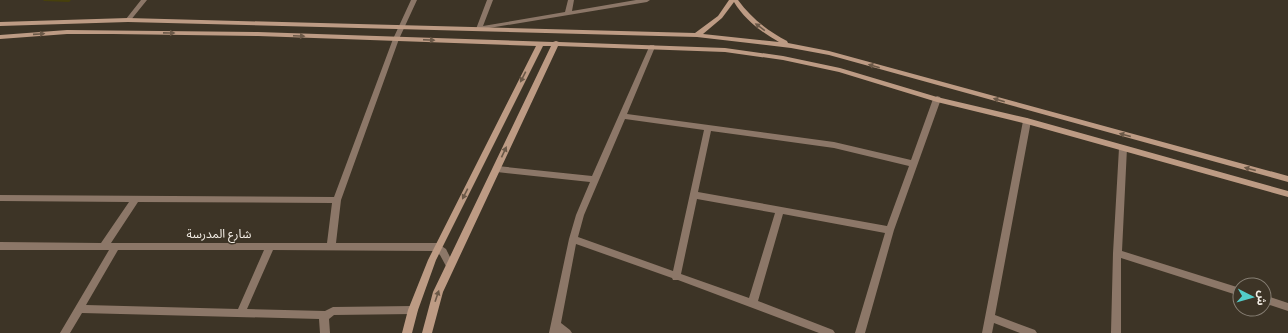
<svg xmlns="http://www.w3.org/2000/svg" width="1288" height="333" viewBox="0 0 1288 333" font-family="'Fira Sans Condensed','Noto Sans Arabic',sans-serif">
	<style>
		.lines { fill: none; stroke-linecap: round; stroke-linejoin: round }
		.street { fill: #8c7768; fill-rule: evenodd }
		.secondary { fill: #bd9b84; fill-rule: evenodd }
		.wall { fill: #47400c }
		.oneway { fill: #6a5847 }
		.labels { text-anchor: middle; stroke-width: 3; stroke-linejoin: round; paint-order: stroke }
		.street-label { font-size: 12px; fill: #f4eee6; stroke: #3d3426 }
	</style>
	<rect width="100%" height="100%" fill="#3d3426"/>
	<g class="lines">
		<path class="street" d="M141,0H147L130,21H126V19Z
			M411,0H417L399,39L341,200L336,243H437L446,249L454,265L453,268L450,269L447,268L440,255L435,251L273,250L247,309L325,311L333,307L413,306L416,307L418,310L416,313L413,314L334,315L329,319L330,333H320L319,319L82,313L70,333H60L109,250H0V242L101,243L129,202L0,201V195L334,197L393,39ZM138,202L332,203L327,243H111ZM118,250H264L238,309L86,305Z
			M487,0H493L483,26L565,12L568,0H574L572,11L636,0H650L647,2L477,30L476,29Z
			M650,45H654L655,47L627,114L834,142L911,160L933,99L937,96L940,97L941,99L894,230L865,333H855L885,233L783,214L758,301L833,330L835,333H819L678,280H673L672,278L576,244L561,323L570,330L572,333H549L569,239L576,215L590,182L497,172L494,171L493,169L494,167L497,166L592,176ZM625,119L704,130L673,271L578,237L584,215ZM711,131L834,148L909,166L887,226L698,192ZM697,199L775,213L749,298L681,274Z
			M1027,118L1031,121L995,315L1035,330L1037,333H1020L994,323L992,333H982L1023,121Z
			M1123,145L1127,148L1122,251L1240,288V296L1121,258V333H1111L1113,253L1119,148Z
			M1264,295L1288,303V311L1264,303Z"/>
		<path class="secondary" d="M729,0H738C751,18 768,31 787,41L788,43L829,51L1288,176V182L829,55L791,48L697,37L128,22L0,26V22L128,18L695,33L718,16ZM734,2C745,20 761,32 779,42L703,34L722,18Z
			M67,30L258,32L553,42L556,41L559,42L725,48L783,56L840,68L937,97L1027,118L1288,191V197L1027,124L937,102L839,72L783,60L725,52L558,46L443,292L432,333H422L433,292L446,265L551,46H543L436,260L418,310L412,333H402L408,310L428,260L536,46L258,36L113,34H67L0,39V35Z"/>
	</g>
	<path class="wall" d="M43,0H71L69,2L44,1Z"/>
	<defs><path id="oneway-solid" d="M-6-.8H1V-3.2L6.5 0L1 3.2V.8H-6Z"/></defs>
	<g class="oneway">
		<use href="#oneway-solid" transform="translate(760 27) rotate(-144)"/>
		<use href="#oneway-solid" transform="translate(169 33) rotate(1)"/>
		<use href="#oneway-solid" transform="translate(39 34) rotate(-4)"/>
		<use href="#oneway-solid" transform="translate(299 36) rotate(2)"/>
		<use href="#oneway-solid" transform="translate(429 40) rotate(2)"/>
		<use href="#oneway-solid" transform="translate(874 66) rotate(-164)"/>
		<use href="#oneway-solid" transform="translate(523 77) rotate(117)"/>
		<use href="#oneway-solid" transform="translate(999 100) rotate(-164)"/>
		<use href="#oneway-solid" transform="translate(1125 135) rotate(-165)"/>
		<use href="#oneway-solid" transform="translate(504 152) rotate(-65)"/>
		<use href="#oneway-solid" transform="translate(1250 169) rotate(-165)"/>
		<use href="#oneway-solid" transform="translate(465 194) rotate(117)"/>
		<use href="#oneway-solid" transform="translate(437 296) rotate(-71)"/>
	</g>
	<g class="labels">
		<g class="street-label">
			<text x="219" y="238">شارع المدرسة</text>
		</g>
	</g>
	<g transform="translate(1252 297) rotate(96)"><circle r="19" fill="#3d3426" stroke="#867e73"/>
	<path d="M0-3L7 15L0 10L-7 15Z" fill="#53cdca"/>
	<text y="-6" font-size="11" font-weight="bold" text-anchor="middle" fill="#f4eee6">ش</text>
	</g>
</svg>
